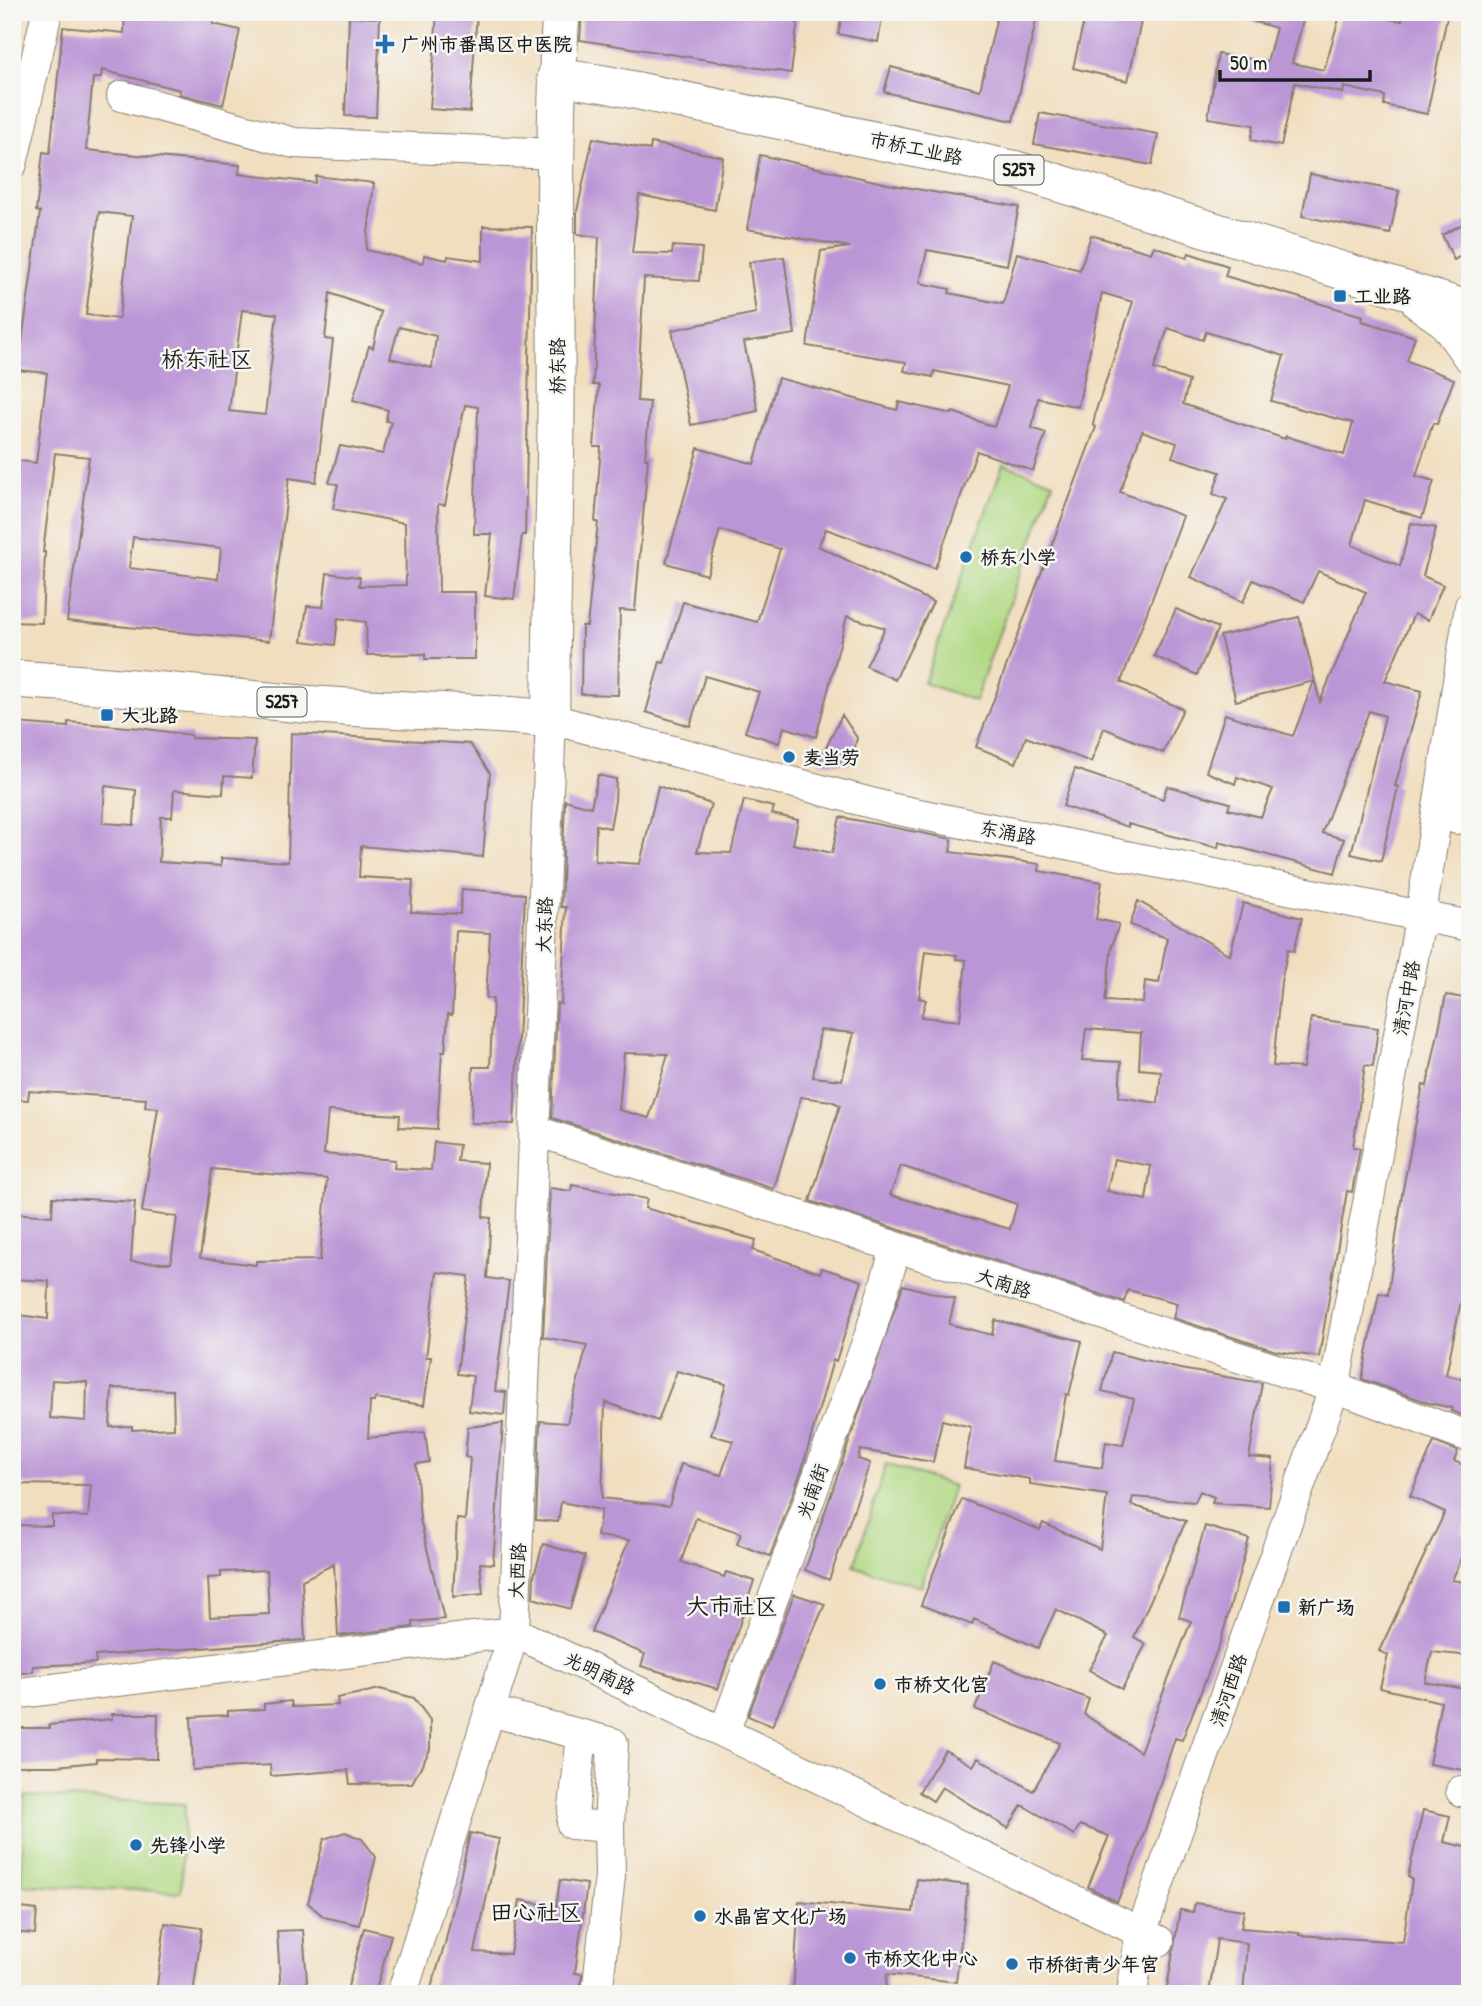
<svg xmlns="http://www.w3.org/2000/svg" width="1482" height="2006" viewBox="0 0 1482 2006" font-family="'Patrick Hand','LXGW WenKai TC',sans-serif">
	<style>
		.green { fill: #b1d984; stroke: #667a50; stroke-width: 2 }
		.building { fill: #bb96d6; fill-rule: evenodd }
		.lines { fill: none; stroke-linecap: round; stroke-linejoin: round }
		.minor-casing { stroke: #867d6e; stroke-width: 32 }
		.major-casing { stroke: #867d6e; stroke-width: 39 }
		.minor { stroke: #fff; stroke-width: 30 }
		.major { stroke: #fff; stroke-width: 37 }
		.poi-dot { fill: #1f6fb2; stroke: #f6f6f2; stroke-width: 2.5 }
		.labels { text-anchor: middle; stroke-width: 5; stroke-linejoin: round; paint-order: stroke }
		.shield { fill: #f6f6f2; stroke: #5d5d5c; stroke-width: 2 }
		.shield-label { font-size: 18px; font-weight: bold; fill: #1c1c1c }
		.poi-label { font-size: 19px; font-weight: bold; fill: #1c1c1c; stroke: #f6f6f2; text-anchor: start }
		.street-label { font-size: 19px; fill: #1c1c1c; stroke: #f6f6f2 }
		.quarter-label { font-size: 23px; fill: #1c1c1c; stroke: #f6f6f2 }
	</style>
	<rect width="100%" height="100%" fill="#f6f6f2"/>
	<filter id="ink" filterUnits="userSpaceOnUse"><feTurbulence type="fractalNoise" baseFrequency=".0143" numOctaves="2"/><feDisplacementMap in="SourceGraphic" scale="14" xChannelSelector="R" yChannelSelector="G"/><feConvolveMatrix kernelMatrix="1 2 1 2 8 2 1 2 1" color-interpolation-filters="sRGB"/></filter>
	<filter id="wash" filterUnits="userSpaceOnUse"><feTurbulence type="fractalNoise" baseFrequency=".00686" numOctaves="4" result="noise"/><feDisplacementMap in="SourceGraphic" scale="28" xChannelSelector="R" yChannelSelector="G"/><feGaussianBlur stdDeviation="1.57" result="paint"/><feColorMatrix in="noise" values="0 0 0 0 0 0 0 0 0 0 0 0 0 0 0 0 0 1.4 0 .05"/><feComposite in="paint" operator="in"/></filter>
	<g filter="url(#wash)">
		<rect width="100%" height="100%" fill="#f1debf"/>
		<path class="green" d="M1003,464L1053,482L975,701L924,683Z
			M886,1464L953,1486L921,1587L854,1566Z
			M25,1796L185,1804L181,1892L21,1885Z"/>
		<g id="blocks">
			<path class="building" d="M125,12H214L213,24L240,30L223,105L179,94L180,90L102,70L101,78H93L86,150L240,165L239,174L315,183L316,176L374,183L366,250L423,263L424,255L447,260L448,256L483,261V226L532,227L525,535H522L514,599L485,596L492,534H474L478,407L465,405L445,505L438,504L439,592H475V659H425V654L367,655L366,622L338,618L335,645L302,641L307,606L323,607L327,573L360,577L359,586L406,585L405,523L333,509L338,484L329,483L340,446L383,454L391,422L386,421L388,410L353,400L369,346L373,348L381,312L330,293L325,339L333,340L316,482L289,478L269,641L67,621L89,457L55,453L43,552H45L42,623L12,622V460L36,463L47,373L18,370L40,212L36,211L43,152L50,153L63,27L124,33ZM99,212L132,216L119,319L86,315ZM242,310L277,314L265,415L229,411ZM399,327L436,336L432,368L390,358ZM133,537L221,548L218,579L129,568Z
				M437,12H477L470,112L430,109Z
				M582,12H799L791,73L580,40Z
				M843,12H883L878,42L838,34Z
				M998,12H1038L1013,121L884,92L891,67L980,90Z
				M1086,12H1143L1128,81L1073,68Z
				M1238,12H1305L1292,63L1324,70L1341,12L1402,21L1403,12H1448L1427,114L1384,105L1385,96L1344,87L1343,93L1295,83L1281,146L1251,140L1254,125L1208,118L1218,54L1267,62L1276,28L1238,17Z
				M349,17L380,18L376,117L345,116Z
				M1040,113L1158,134L1152,165L1034,144Z
				M593,138L650,150L651,143L723,157L715,210L639,195L632,253L672,254L673,246L702,248L699,281L644,278L637,401L650,402L645,458H648L635,611L620,610L618,695L581,694L582,626H587L598,522H595L601,447H594L599,385H593L599,237L577,234V211Z
				M760,155L888,184L1019,207L1007,265L927,250L920,283L950,289L949,293L1003,304L1017,253L1080,270L1091,235L1151,253L1154,246L1187,258L1189,253L1228,266L1225,276L1363,316L1362,321L1415,337L1407,361L1454,379L1437,424L1433,423L1416,476L1434,481L1422,518L1365,500L1352,545L1400,566L1411,523L1436,528L1423,576L1443,585L1428,620L1414,614L1385,681L1422,691L1395,786L1398,787L1381,861L1351,854L1385,716L1369,711L1322,833L1344,839L1335,873L1219,842L1218,848L1128,824V827L1063,806L1075,769L1163,799L1167,786L1230,803L1228,809L1261,817L1273,789L1237,777L1235,784L1206,772L1225,714L1293,736L1314,681L1236,701L1220,636L1299,617L1320,702L1366,592L1318,571L1304,602L1253,580L1243,602L1191,577L1227,499L1213,494L1220,472L1172,457L1177,443L1142,431L1120,492L1183,516L1121,682L1183,709L1163,753L1104,728L1091,762L1026,737L1016,763L976,747L1096,427L1093,425L1096,410L1133,302L1102,293L1078,407L1038,398L1032,428L1046,433L1033,471L977,451L935,568L826,529L818,546L933,602L895,680L866,666L885,628L847,616L816,737L784,727L779,743L745,732L759,692L705,676L690,726L646,712L660,662L664,663L683,602L757,622L780,549L720,530L707,575L666,563L698,448L754,464L778,378L897,410L899,402L952,414L953,412L994,427L1008,386L934,371L933,377L904,371L906,362L807,346L821,251L850,247L747,229ZM1168,328L1203,340L1206,332L1284,356L1271,401L1353,423L1344,455L1286,436L1285,439L1183,404L1189,381L1154,369Z
				M1310,174L1399,191L1390,234L1302,216Z
				M1470,220V250L1454,260L1442,235Z
				M784,257L795,334L744,342L758,411L691,425L672,330L756,313L749,262Z
				M1176,609L1218,628L1197,675L1154,656Z
				M842,715L857,738L851,764L819,762Z
				M68,722L140,728L191,735V738L255,740L252,778L224,776L223,794L174,790L172,817H161L159,862L221,866V858L288,862L291,733L470,744L490,773L483,857L361,846L359,877L413,880L411,912L460,914L462,889L525,894L514,1124L471,1123L473,1067H490L493,999L486,998L490,933L456,931L452,1015L448,1014L445,1052H442L437,1129L399,1127L400,1115L328,1111L324,1154L395,1160L394,1168L431,1170L434,1142L459,1145L457,1161L486,1163L483,1217L491,1218L487,1278L509,1281L495,1391L506,1392L504,1415L469,1411L473,1376L457,1374L469,1276L437,1272L426,1357H431L424,1405L375,1398L374,1402H370L368,1438L425,1432L429,1462L416,1464L420,1519L444,1619L413,1622V1627L338,1636L334,1564L302,1580L305,1640L95,1656L96,1663L33,1666V1672L12,1674V1568L16,1525L52,1526V1515L88,1517L91,1485L13,1484L12,1314L48,1319L49,1281L12,1279V1213L52,1216L53,1197L135,1202L131,1262L171,1263L177,1217L142,1212L158,1108L145,1107L146,1099L29,1091L28,1100L12,1099V764L15,723L68,727ZM105,786L136,790L134,825L103,823ZM212,1169L327,1179L320,1260L256,1261V1265L200,1258ZM52,1380L87,1382L86,1421L50,1418ZM112,1388L173,1390L174,1428L132,1430V1426L110,1427ZM267,1570L269,1614L210,1617L208,1578L221,1577V1572Z
				M598,775L616,779L615,801L610,828L596,825L595,861L640,864L658,786L711,804L697,852L731,853L744,800L774,807L772,814L798,820L793,844L832,853L840,817L952,839L950,852L1040,864L1039,871L1102,882L1096,919L1119,924L1112,945L1105,1001L1143,1003L1145,981L1159,983L1167,938L1130,925L1138,901L1230,955L1243,903L1302,918L1294,951L1288,949L1281,982L1273,1066L1303,1068L1311,1018L1378,1028L1373,1066L1365,1065L1353,1147L1360,1148L1352,1192L1347,1191L1319,1357L1276,1351L1173,1318L1177,1303L1128,1290L1124,1302L810,1201L840,1105L831,1101L801,1097L774,1189L552,1118L557,1003L561,1004L566,907H561L565,800L591,807ZM925,951L957,955L956,959L966,960L960,1021L921,1017L926,1000L919,998ZM1086,1029L1141,1033L1139,1069L1161,1071L1158,1103L1119,1097L1121,1062L1082,1060ZM820,1030L854,1033L842,1080L813,1077ZM624,1053L668,1054L649,1118L619,1110ZM1114,1159L1151,1166L1146,1200L1107,1191ZM901,1166L1017,1204L1010,1229L890,1195Z
				M1446,995L1470,999V1282L1465,1281L1446,1375L1470,1381V1418L1451,1411L1452,1408L1429,1403L1362,1379L1379,1293L1388,1295L1402,1194L1423,1085L1427,1086Z
				M572,1185L647,1199L645,1208L756,1240L753,1250L820,1273L822,1268L862,1281L836,1361L833,1360L802,1469L770,1556L737,1544L741,1533L696,1518L681,1562L724,1577L726,1572L754,1581L718,1689L641,1666L645,1654L591,1632L629,1540L597,1536L601,1510L561,1502L558,1522L536,1520L540,1421L567,1423L587,1345L543,1337L550,1188L571,1191ZM677,1371L726,1384L711,1435L733,1441L721,1475L681,1464L669,1506L602,1498L605,1402L658,1421Z
				M903,1285L955,1299L949,1324L992,1335L995,1320L1082,1341L1069,1395L1066,1394L1055,1461L1102,1468L1106,1442L1123,1445L1134,1399L1102,1391L1112,1352L1180,1369L1262,1383L1249,1457L1273,1459L1269,1507L1212,1503L1214,1497L1200,1491L1195,1502L1133,1497L1131,1505L1186,1521L1134,1637L1146,1644L1122,1689L1089,1670L1108,1636L1056,1609L1038,1648L974,1619L972,1625L921,1605L962,1499L1040,1530L1043,1523L1100,1549L1107,1495L1030,1484V1479L964,1468L971,1427L942,1420L933,1462L860,1450L858,1459L870,1463L829,1580L805,1570Z
				M503,1423L493,1564L480,1563L483,1594L453,1597L457,1519L465,1520L470,1458L465,1457L468,1427Z
				M1434,1442L1458,1451L1454,1461L1470,1468V1514L1461,1533L1470,1537V1541L1452,1580L1470,1583V1656L1432,1652L1425,1682L1470,1690V1771L1429,1764L1441,1702L1380,1688L1388,1655L1379,1651L1445,1512L1410,1496Z
				M1205,1526L1249,1539L1221,1640L1182,1740L1175,1738L1137,1854L1117,1902L1088,1887L1109,1836L1080,1825L1074,1835L1022,1805L1008,1828L942,1787L933,1801L919,1792L945,1750L973,1766L978,1758L1033,1791L1060,1743L975,1709L994,1661L1089,1699L1084,1714L1140,1752L1191,1621L1179,1617Z
				M543,1544L585,1556L570,1609L533,1598L534,1576Z
				M794,1594L825,1604L772,1726L748,1716Z
				M380,1689L414,1698L430,1720V1750L412,1783L350,1784L348,1770L271,1776L270,1765L193,1770L191,1717L228,1715V1711L264,1709V1704L291,1701L292,1707L338,1705L337,1698Z
				M112,1714H158L157,1759L96,1758V1762L56,1766H12V1728H50L49,1725L112,1719Z
				M1423,1810L1450,1816L1444,1842L1470,1848V1880L1461,1913L1470,1914V1994H1243L1247,1943L1217,1939L1209,1994H1166L1180,1910L1193,1912L1195,1903L1244,1910L1241,1928L1300,1933L1299,1935L1403,1942L1412,1879L1408,1877Z
				M345,1832L362,1839L376,1857L359,1925L324,1917L308,1903L324,1839Z
				M470,1833L499,1839L475,1952L510,1954L520,1900L556,1907L560,1880L587,1884L575,1973L582,1974L580,1994H429L445,1944Z
				M917,1879L968,1885L956,1982L887,1974L885,1994H793L799,1901L913,1912Z
				M12,1907L37,1910L35,1934L12,1932Z
				M165,1923L202,1928L193,1994H156Z
				M364,1928L391,1935L375,1994H346Z
				M303,1930L308,1994H281L277,1931Z"/>
		</g>
	</g>
	<g filter="url(#ink)">
		<use href="#blocks" fill-opacity="0" stroke="#867d6e" stroke-width="2"/>
		<g class="lines">
			<g class="minor-casing">
				<path id="minor" d="M122,96L294,143L557,154
					M12,164L47,12
					M1457,819L1470,742
					M536,1131L1353,1394L1470,1437
					M12,1694L514,1632L1159,1941
					M490,1711L613,1743L609,1827L572,1824L582,1736
					M724,1732L869,1337L896,1248
					M1461,1791L1470,1792
					M402,1994L514,1632L551,719L894,809L1470,926
					M597,1994L610,1876L609,1827
					M1132,1994L1140,1936L1334,1389L1421,914L1470,606"/>
			</g>
			<g class="major-casing">
				<path id="major" d="M556,77L605,84L1013,169L1470,310
					M1420,302L1446,320L1470,354
					M12,679C109,684 206,696 303,704C386,711 468,710 551,719C550,614 556,510 556,405C557,275 552,143 561,12"/>
			</g>
			<use href="#minor" class="minor"/>
			<use href="#major" class="major"/>
		</g>
	</g>
	<g class="poi-dot">
		<path d="M381.5 33.5h7v7h7v7h-7v7h-7v-7h-7v-7h7z"/>
		<rect x="1333" y="289" width="14" height="14" rx="3.5"/>
		<circle cx="966" cy="557" r="7"/>
		<rect x="100" y="708" width="14" height="14" rx="3.5"/>
		<circle cx="789" cy="757" r="7"/>
		<rect x="1277" y="1600" width="14" height="14" rx="3.5"/>
		<circle cx="880" cy="1684" r="7"/>
		<circle cx="136" cy="1845" r="7"/>
		<circle cx="700" cy="1916" r="7"/>
		<circle cx="850" cy="1958" r="7"/>
		<circle cx="1012" cy="1964" r="7"/>
	</g>
	<g class="labels">
		<g class="shield">
			<rect x="994.5" y="155.5" width="49" height="29" rx="5"/>
			<rect x="257.5" y="687.5" width="49" height="29" rx="5"/>
		</g>
		<g class="shield-label">
			<text x="1019" y="176">S257</text>
			<text x="282" y="708">S257</text>
		</g>
		<g class="poi-label">
			<text x="401" y="51">广州市番禺区中医院</text>
			<text x="1354" y="303">工业路</text>
			<text x="980" y="564">桥东小学</text>
			<text x="121" y="722">大北路</text>
			<text x="803" y="764">麦当劳</text>
			<text x="1298" y="1614">新广场</text>
			<text x="894" y="1691">市桥文化宫</text>
			<text x="150" y="1852">先锋小学</text>
			<text x="714" y="1923">水晶宫文化广场</text>
			<text x="864" y="1965">市桥文化中心</text>
			<text x="1026" y="1971">市桥街青少年宫</text>
		</g>
		<g class="street-label">
			<text transform="translate(916 148) rotate(12)" y="7">市桥工业路</text>
			<text transform="translate(557 366) rotate(-90)" y="7">桥东路</text>
			<text transform="translate(1008 832) rotate(11)" y="7">东涌路</text>
			<text transform="translate(544 925) rotate(-88)" y="7">大东路</text>
			<text transform="translate(1406 998) rotate(-80)" y="7">清河中路</text>
			<text transform="translate(1004 1283) rotate(18)" y="7">大南路</text>
			<text transform="translate(812 1491) rotate(-70)" y="7">光南街</text>
			<text transform="translate(517 1571) rotate(-87)" y="7">大西路</text>
			<text transform="translate(600 1673) rotate(25)" y="7">光明南路</text>
			<text transform="translate(1228 1690) rotate(-71)" y="7">清河西路</text>
		</g>
		<g class="quarter-label">
			<text x="207" y="367">桥东社区</text>
			<text x="732" y="1614">大市社区</text>
			<text x="536" y="1920">田心社区</text>
		</g>
	</g>
	<rect width="1482" height="2006" fill="none" stroke="#f6f6f2" stroke-width="42"/>
	<path d="M1220 70v10h150v-10" fill="none" stroke="#1c1c1c" stroke-width="3.5"/>
	<text x="1230" y="70" font-size="21" fill="#1c1c1c" stroke="#f6f6f2" stroke-width="5" paint-order="stroke">50 m</text>
</svg>
